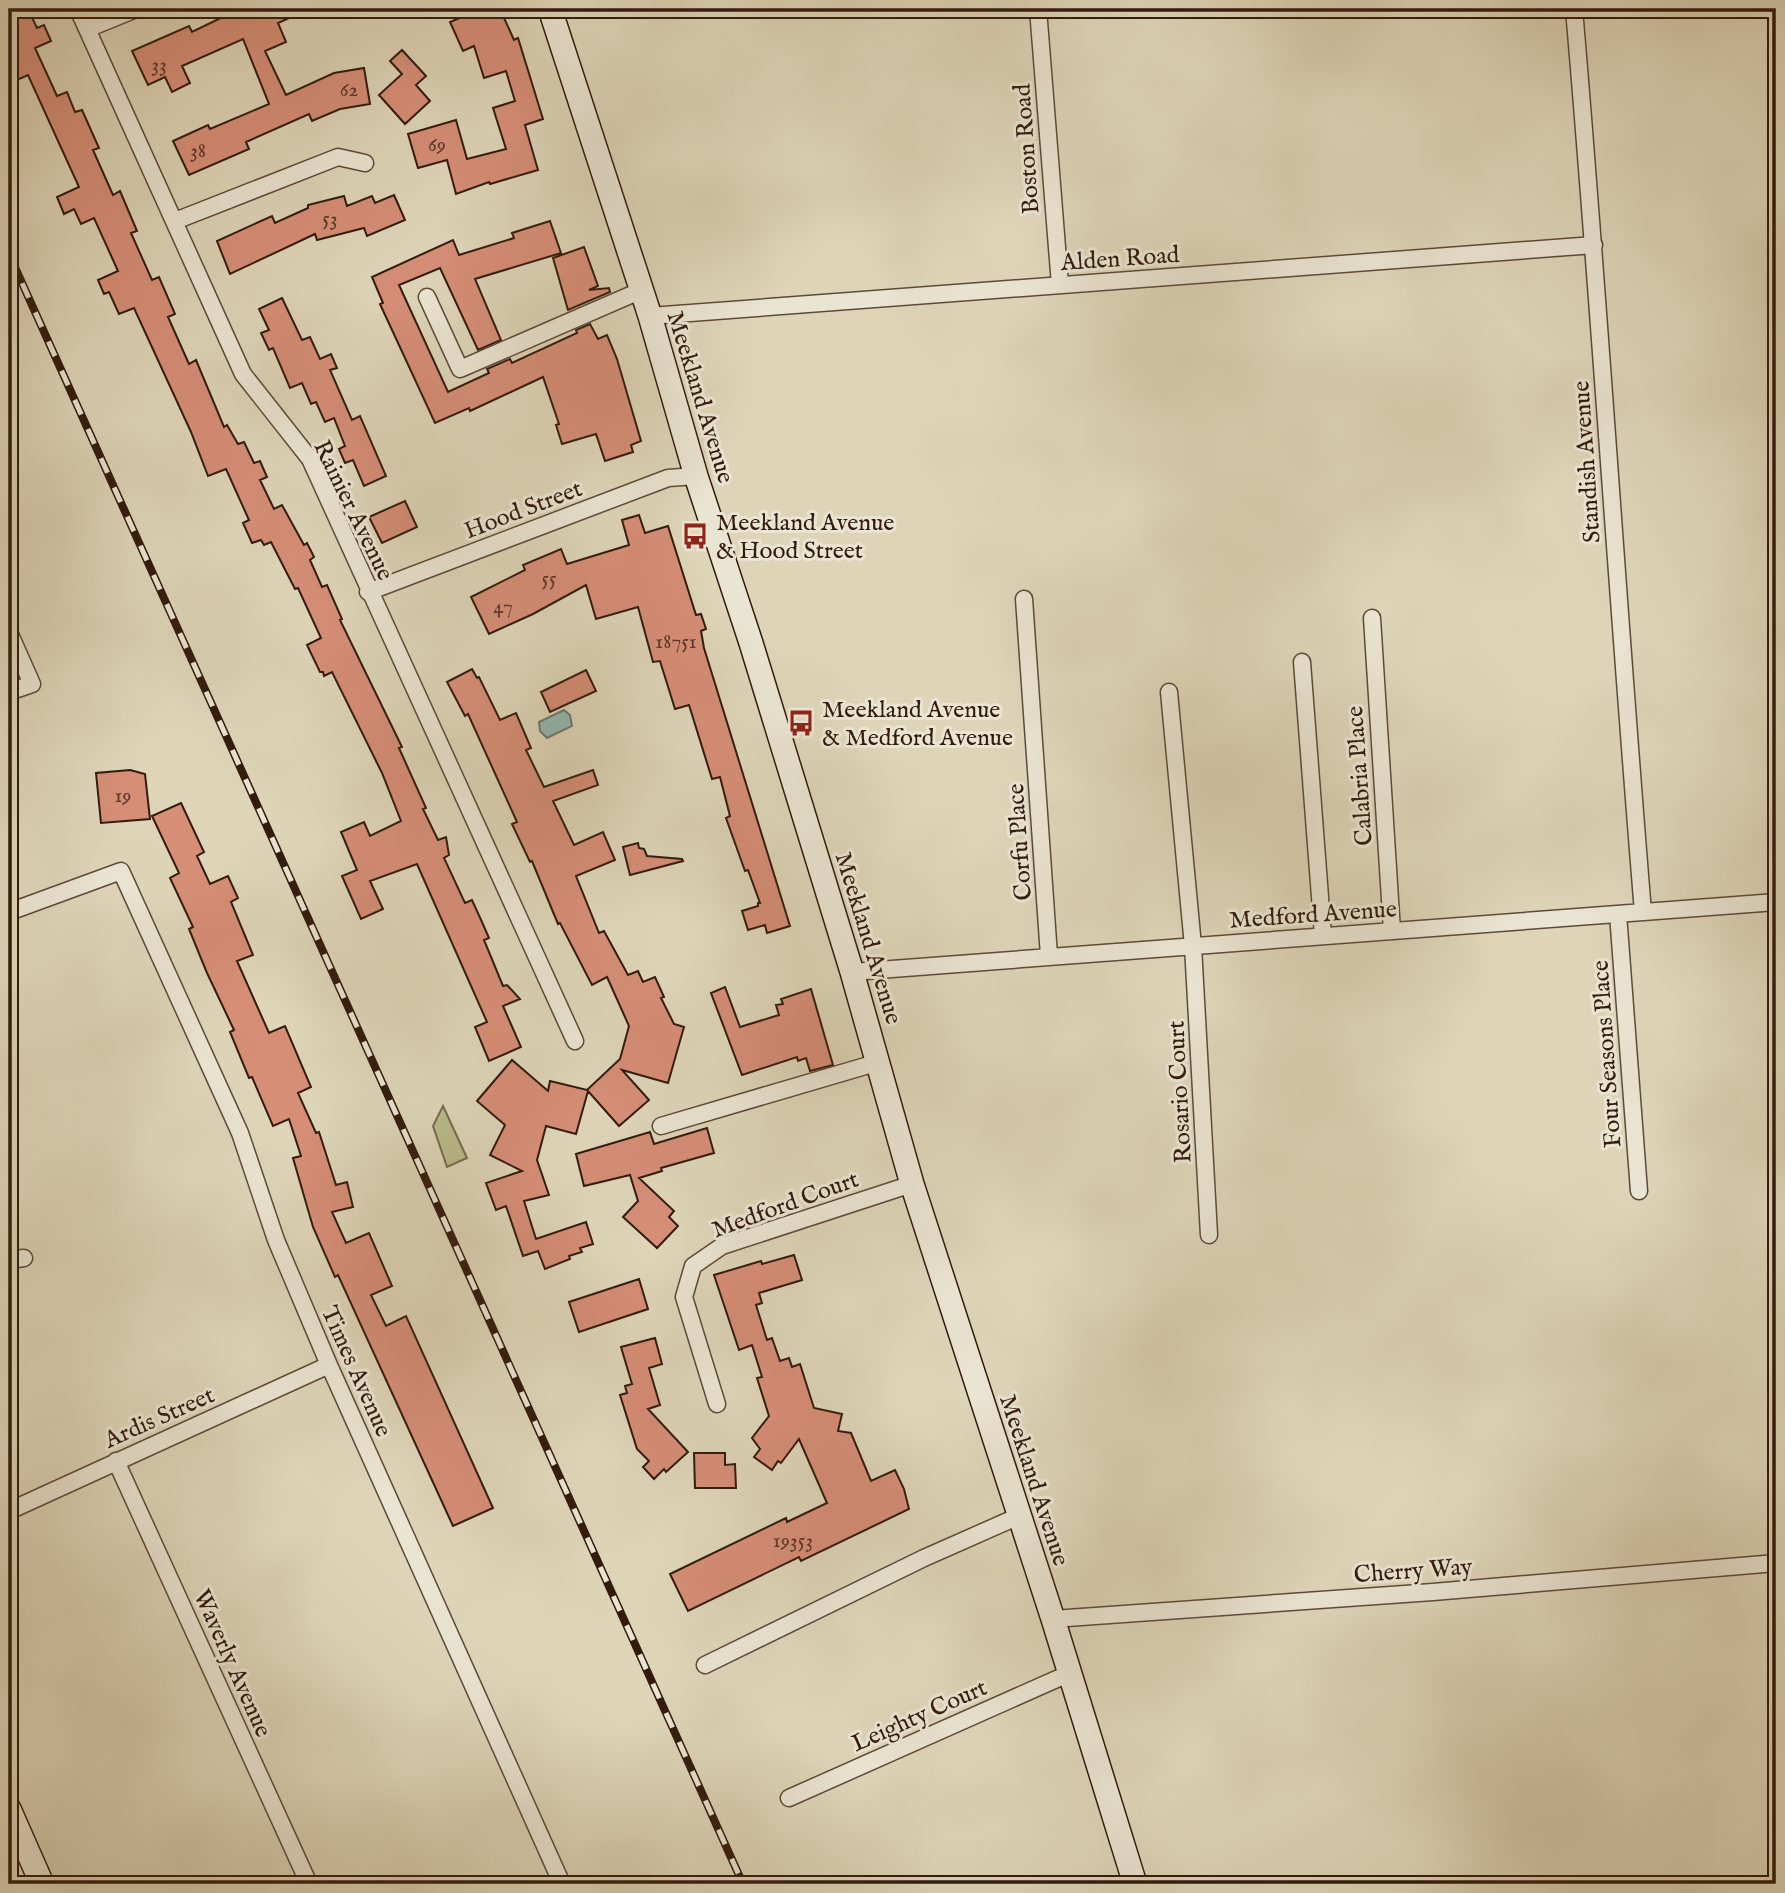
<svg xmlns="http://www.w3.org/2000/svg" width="1785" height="1893" viewBox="0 0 1785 1893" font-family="'IM FELL English',serif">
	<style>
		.green { fill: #babb8a; stroke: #766b4c; stroke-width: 2 }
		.water { fill: #93b8b1; stroke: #6c796f; stroke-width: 2 }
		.building { fill: #d68e77; stroke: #321b0d; stroke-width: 2 }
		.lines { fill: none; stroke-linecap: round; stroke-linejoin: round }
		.street-casing { stroke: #5d4a38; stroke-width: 19 }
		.secondary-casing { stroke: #321b0d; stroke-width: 26 }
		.street { stroke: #eae4d2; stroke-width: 16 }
		.secondary { stroke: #eae4d2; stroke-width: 23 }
		.rail-casing { stroke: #321b0d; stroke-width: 8 }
		.rail { stroke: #eae4d2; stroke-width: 5; stroke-dasharray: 16; stroke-linecap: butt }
		.labels { text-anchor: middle; stroke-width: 6; stroke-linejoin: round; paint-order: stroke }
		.number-label { font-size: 21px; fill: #5b3828 }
		.street-label { font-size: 24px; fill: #321b0d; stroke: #eae4d2 }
		.poi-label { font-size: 24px; fill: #321b0d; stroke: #eae4d2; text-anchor: start }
	</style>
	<rect width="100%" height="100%" fill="#ded5b9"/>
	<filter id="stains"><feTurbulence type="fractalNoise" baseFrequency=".00286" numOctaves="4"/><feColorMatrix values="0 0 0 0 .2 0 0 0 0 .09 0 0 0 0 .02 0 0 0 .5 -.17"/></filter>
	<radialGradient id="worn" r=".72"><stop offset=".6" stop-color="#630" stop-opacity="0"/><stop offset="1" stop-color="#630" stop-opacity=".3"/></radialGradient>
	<path class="green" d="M443,1106L467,1158L447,1167L433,1126Z"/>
	<path class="water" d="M564,710L570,715L572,726L547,738L540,731L539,722Z"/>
	<path class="building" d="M28,9L37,28L44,25L51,41L35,48L57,96L67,92L75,112L82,110L99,148L93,150L113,195L120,191L137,231L131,233L152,280L159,277L175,314L168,317L189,364L196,360L224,427L227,425L238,444L244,442L254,463L260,461L267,477L260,480L274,509L282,505L304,545L307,543L314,557L310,560L322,587L327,585L342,619L340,620L402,747L399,748L426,808L423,809L438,840L446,837L449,855L444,858L465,903L472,900L482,922L489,938L484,940L503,986L507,985L520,999L503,1006L521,1047L489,1061L475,1027L487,1022L417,864L370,881L383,909L361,919L342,876L357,870L341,832L364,822L370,836L401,821L382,773L332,672L324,676L323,672H320L307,645L321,638L298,588L295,589L271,542L264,545L261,540L252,543L243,523L249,520L226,469L208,476L191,432L134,308L119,314L109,292L104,294L98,280L118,271L94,218L81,224L74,209L64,214L57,197L79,187L28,75L17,80L9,61V17Z
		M229,9H309L278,23L286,42L265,51L286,95L334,73L364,68L370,104L340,109L312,121L309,114L246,142L249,149L189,175L173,141L208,125L210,129L269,104L243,39L182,66L190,83L172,92L165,77L148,85L132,51L189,26L192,32L231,13Z
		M481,9H500L514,40L518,38L543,119L525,125L538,170L490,184L489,182L456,194L447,160L418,168L408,134L456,120L467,159L506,149L493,108L515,101L506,71L484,78L474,46L463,51L450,22Z
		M402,50L426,76L416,85L430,101L405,124L379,95L402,74L390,61Z
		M394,195L405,220L367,236L364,228L317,240L315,234L230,274L217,241L272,216L275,223L308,208V205L344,196L347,206L372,196L375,203Z
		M550,221L561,253L475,279L501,340L478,350L440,268L399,285L448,392L489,373L487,369L510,359L512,363L577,333L576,330L590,324L598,339L607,335L617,359L641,441L631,445L633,452L605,461L596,434L562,444L556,425L559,424L543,377L470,411L469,408L435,423L380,304L383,303L372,277L453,240L459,255L514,238L512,233Z
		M584,247L598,286L589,290L609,288L610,292L568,310L553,258Z
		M282,298L302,340L310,337L320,359L331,354L337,368L330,370L352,420L360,416L386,476L364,486L353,460L345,463L339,449L345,446L334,418L325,422L316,402L311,404L302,383L290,388L273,348L269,350L261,333L269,330L259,309Z
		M405,501L417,527L382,543L369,517Z
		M639,515L645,533L668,526L696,615L701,614L706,629L701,631L704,648L790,926L767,933L765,925L748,930L742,911L758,906V903H760L748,870L745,871L726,818L730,816L720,777L712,779L689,705L675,709L660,661L653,662L638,607L596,619L586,585L533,614L489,634L471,597L525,570L523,565L561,549L567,564L629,545L622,520Z
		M472,669L477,678L479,677L500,720L516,713L531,748L526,750L544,787L593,770L598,785L553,801L574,845L603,832L615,860L576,876L599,933L604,931L628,975L638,971L643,982L655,977L664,997L661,998L674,1024L684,1027L668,1083L622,1070L649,1100L619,1126L588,1091L576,1134L546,1126L537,1160L549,1195L524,1201L536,1239L586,1222L593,1244L580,1248L582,1252L569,1256L570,1259L545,1269L538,1251L523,1256L506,1206L496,1210L486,1183L522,1171L490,1155L505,1125L477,1101L512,1060L548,1091L550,1081L587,1090L620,1059L629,1026L607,977L592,985L560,923L558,924L532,861L530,862L512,824L517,822L468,714L465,716L447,682Z
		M586,670L596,691L550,712L541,692Z
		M130,770L145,774L150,819L101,823L96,773Z
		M181,803L204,852L197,856L210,884L228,876L238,898L231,902L253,955L237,961L269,1033L285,1026L311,1087L298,1093L316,1133L319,1132L336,1185L347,1182L353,1207L332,1212L346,1243L369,1233L392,1286L371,1295L386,1326L406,1316L493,1508L453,1526L338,1275L335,1277L313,1227L293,1158L301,1156L289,1119L273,1126L252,1077L249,1078L230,1032L234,1030L207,973L189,929L193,927L170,878L179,873L152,816Z
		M638,843L639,848L644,849L647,856L682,859L683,861L630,875L623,847Z
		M725,987L740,1027L779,1015L776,1005L783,1004L781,999L811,989L833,1065L810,1071L806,1058L798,1061L797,1057L742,1075L711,993Z
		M707,1128L714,1153L661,1168L662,1171L639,1178L674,1211L669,1217L678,1226L657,1248L623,1217L638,1201L630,1175L584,1186L576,1154L650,1132L654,1144Z
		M794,1255L802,1280L759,1293L762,1303L756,1305L767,1340L772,1338L780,1361L789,1358L792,1367L800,1364L814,1408L842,1414L838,1431L851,1433L871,1481L895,1470L904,1489L909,1509L801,1561L799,1557L688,1611L670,1574L786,1518L787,1522L827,1503L799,1439L781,1463L778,1461L772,1470L754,1457L760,1449L752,1438L769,1416L757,1378L762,1377L752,1345L739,1350L714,1275L761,1261L762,1264Z
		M639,1279L648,1309L579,1332L569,1302Z
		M655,1338L662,1364L649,1368L660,1405L648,1409L688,1452L666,1472L664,1469L654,1479L643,1467L649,1461L637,1449L620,1395L627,1393L625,1386L632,1384L621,1347Z
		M694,1453H725V1465L735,1464L736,1488H695Z"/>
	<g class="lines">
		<g class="street-casing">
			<path id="street" d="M78,9L243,374L310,459L575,1041
				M1038,9L1060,285
				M1574,9C1600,310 1618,611 1643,912
				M87,29L136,9
				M175,221L338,157L365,163
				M427,297L460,369L642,290
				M650,316L1594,245
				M368,592L668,478L696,476
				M1024,599L1049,956
				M1372,618L1392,931
				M9,632L32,684L9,692
				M1302,662L1323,936
				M1169,692L1193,946L1209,1235
				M9,912L121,871L240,1133L276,1240L329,1365L562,1884
				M1618,914L1639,1191
				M852,972L1776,902
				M661,1126L879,1062
				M9,1260L24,1258
				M717,1404L684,1297L693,1266L722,1246L912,1184
				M116,1461L309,1884
				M9,1511L329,1365
				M1053,1619L1433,1592L1776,1563
				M705,1665L924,1558L1019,1516
				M789,1798L1068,1674"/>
		</g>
		<g class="secondary-casing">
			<path id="secondary" d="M550,9L650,316L696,476L751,643L852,972L912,1184L1053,1619L1135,1884
				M9,1809L42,1884"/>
		</g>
		<use href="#street" class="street"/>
		<use href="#secondary" class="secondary"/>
		<g class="rail-casing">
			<path id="rail" d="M9,254L743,1884"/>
		</g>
		<use href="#rail" class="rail"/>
	</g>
	<defs>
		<g id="bus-bare" transform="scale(2.1)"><path d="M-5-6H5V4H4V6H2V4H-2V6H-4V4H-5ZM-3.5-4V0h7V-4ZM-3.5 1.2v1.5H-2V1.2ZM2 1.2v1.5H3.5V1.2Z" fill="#8f2418" stroke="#eae4d2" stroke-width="2.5" paint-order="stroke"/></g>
	</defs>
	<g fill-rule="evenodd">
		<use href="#bus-bare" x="695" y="536"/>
		<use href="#bus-bare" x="801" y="723"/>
	</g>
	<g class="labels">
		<g class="number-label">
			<text x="159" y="71">33</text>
			<text x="349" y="96">62</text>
			<text x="437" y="151">69</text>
			<text x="198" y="157">38</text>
			<text x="330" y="225">53</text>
			<text x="549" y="585">55</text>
			<text x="503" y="613">47</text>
			<text x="676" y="648">18751</text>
			<text x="123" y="802">19</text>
			<text x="793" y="1547">19353</text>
		</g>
		<g class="street-label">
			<text transform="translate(1026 149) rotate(-94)" y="8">Boston Road</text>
			<text transform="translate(1120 258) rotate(-4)" y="8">Alden Road</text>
			<text transform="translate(701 397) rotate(73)" y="8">Meekland Avenue</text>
			<text transform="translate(1586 462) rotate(-94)" y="8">Standish Avenue</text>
			<text transform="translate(523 509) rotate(-21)" y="8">Hood Street</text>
			<text transform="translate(354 510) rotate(64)" y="8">Rainier Avenue</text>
			<text transform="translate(1359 776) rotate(-94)" y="8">Calabria Place</text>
			<text transform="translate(1019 842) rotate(-94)" y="8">Corfu Place</text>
			<text transform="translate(1313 914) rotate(-4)" y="8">Medford Avenue</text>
			<text transform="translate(869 938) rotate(73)" y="8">Meekland Avenue</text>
			<text transform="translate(1606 1054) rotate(-94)" y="8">Four Seasons Place</text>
			<text transform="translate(1179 1092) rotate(-93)" y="8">Rosario Court</text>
			<text transform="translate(785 1204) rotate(-20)" y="8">Medford Court</text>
			<text transform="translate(357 1371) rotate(66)" y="8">Times Avenue</text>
			<text transform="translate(159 1417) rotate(-24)" y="8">Ardis Street</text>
			<text transform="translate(1035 1480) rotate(72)" y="8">Meekland Avenue</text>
			<text transform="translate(1413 1570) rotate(-4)" y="8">Cherry Way</text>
			<text transform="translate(233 1663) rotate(66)" y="8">Waverly Avenue</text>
			<text transform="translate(919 1715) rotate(-24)" y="8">Leighty Court</text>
		</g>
		<g class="poi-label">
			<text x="716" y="530">Meekland Avenue<tspan x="716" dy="28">&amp; Hood Street</tspan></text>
			<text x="822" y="717">Meekland Avenue<tspan x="822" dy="28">&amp; Medford Avenue</tspan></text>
		</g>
	</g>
	<rect width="1785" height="1893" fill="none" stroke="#ded5b9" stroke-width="35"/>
	<rect x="10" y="10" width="1764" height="1872" fill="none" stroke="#321b0d" stroke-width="3.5"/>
	<rect x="18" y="18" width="1750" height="1858" fill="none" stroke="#321b0d" stroke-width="2"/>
	<rect width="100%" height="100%" filter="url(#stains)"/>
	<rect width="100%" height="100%" fill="url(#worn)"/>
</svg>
